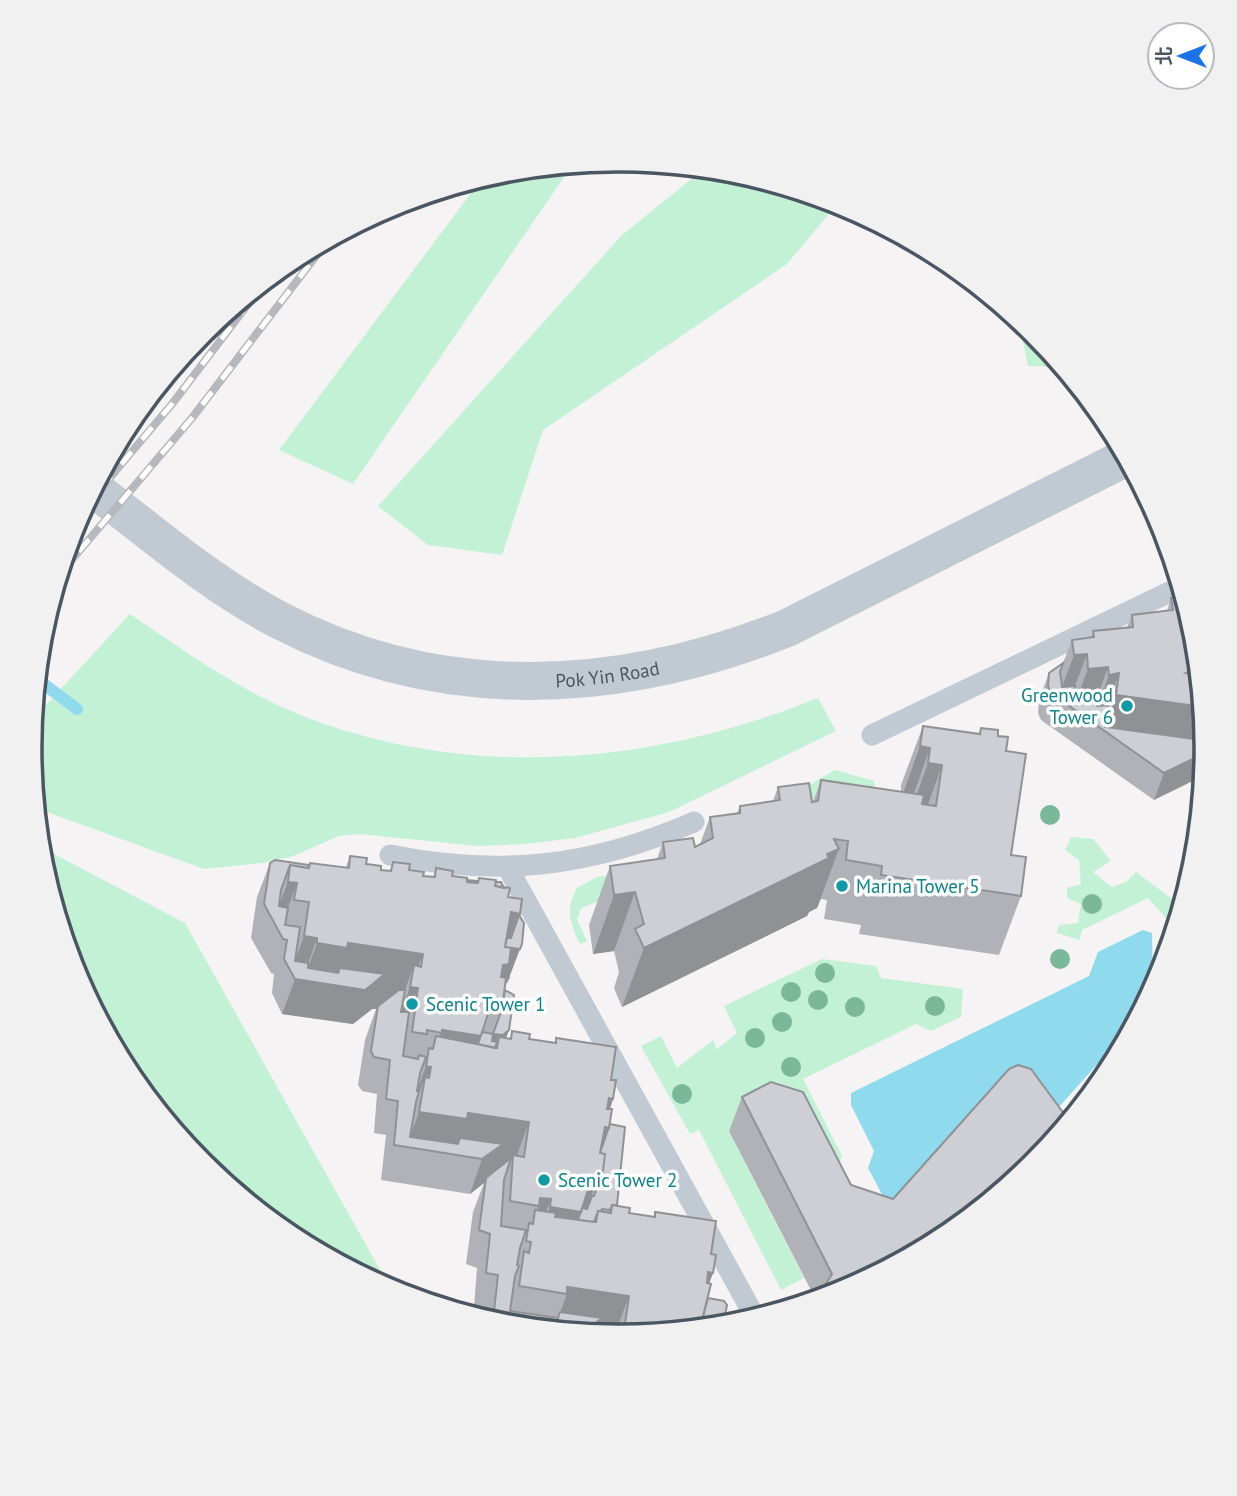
<svg xmlns="http://www.w3.org/2000/svg" width="1237" height="1496" viewBox="0 0 1237 1496" font-family="'PT Sans','Noto Sans TC',sans-serif">
	<style>
		.green { fill: #c3f1d5 }
		.water { fill: #90daee }
		.lines { fill: none; stroke-linecap: round; stroke-linejoin: round }
		.stream { stroke: #90daee; stroke-width: 12 }
		.service { stroke: #c1cad2; stroke-width: 21 }
		.tertiary { stroke: #c1cad2; stroke-width: 38 }
		.rail-casing { stroke: #b5b8bd; stroke-width: 8 }
		.rail { stroke: #fff; stroke-width: 5; stroke-dasharray: 16; stroke-linecap: butt }
		.tree { fill: #7bb799 }
		.wall { fill: #b0b2b7 }
		.shaded-wall { fill: #909195 }
		.building { fill: #cdcfd5; stroke: #909195; stroke-width: 2 }
		.culture-dot { fill: #0f9aa8; stroke: #fff; stroke-width: 2.5 }
		.labels { text-anchor: middle; stroke-width: 7; stroke-linejoin: round; paint-order: stroke }
		.street-label { font-size: 19px; fill: #4a5661; stroke: #fff }
		.culture-label { font-size: 19px; fill: #0d838f; stroke: #fff; text-anchor: start }
		.rim { fill: none; stroke: #4a5661; stroke-width: 3.5 }
	</style>
	<rect width="100%" height="100%" fill="#f5f3f3"/>
	<path class="green" d="M573,164L353,484L279,450L483,177L504,170Z
		M705,168C742,171 806,184 832,210L787,264L543,430L502,555L428,545L378,506L622,235Z
		M1018,318L1035,332L1064,367L1028,366Z
		M130,614C186,652 244,694 308,718C475,781 655,764 818,698L836,731L669,812L575,838L526,844L477,846L359,834L339,836L293,856L263,863L204,869L36,808L30,748L33,719Z
		M835,770L874,781L876,819L823,827L802,789Z
		M1071,837L1093,839L1111,861L1093,872L1112,887L1126,882L1136,872L1183,907L1172,941V925L1148,898L1082,930L1080,940L1057,933L1059,925L1078,923L1081,904L1067,898V888L1081,884L1079,860L1065,850Z
		M39,846L185,923L392,1291L291,1237L202,1164L129,1075L74,973L41,862Z
		M645,869L650,881L581,908L577,920L587,941L580,944C570,924 565,909 577,888L597,877Z
		M822,959L876,966L881,978L963,989L961,1017L931,1031L916,1024L803,1079L842,1156L836,1175L729,1131L804,1278L781,1290L699,1130L690,1134L641,1046L661,1036L677,1068L713,1040L717,1049L737,1033L724,1006Z"/>
	<path class="water" d="M1143,930L1152,933L1153,991L1140,1016L1059,1107L896,1202L885,1200L868,1168L874,1151L851,1105V1093L1089,976L1098,952Z"/>
	<g class="lines">
		<path class="stream" d="M37,679L77,709"/>
		<path class="service" d="M872,735L1182,586
			M390,855C500,877 591,867 694,822
			M508,868L756,1319"/>
		<path class="tertiary" id="s1" d="M93,488C153,534 212,585 279,620C442,705 621,695 787,628L1127,457"/>
		<g class="rail-casing">
			<path id="rail" d="M80,513L172,404L268,278
				M58,576L192,418L329,239"/>
		</g>
		<use href="#rail" class="rail"/>
	</g>
	<g class="tree">
		<circle cx="1050" cy="815" r="10"/>
		<circle cx="1092" cy="904" r="10"/>
		<circle cx="1060" cy="959" r="10"/>
		<circle cx="825" cy="973" r="10"/>
		<circle cx="791" cy="992" r="10"/>
		<circle cx="818" cy="1000" r="10"/>
		<circle cx="935" cy="1006" r="10"/>
		<circle cx="855" cy="1007" r="10"/>
		<circle cx="782" cy="1022" r="10"/>
		<circle cx="755" cy="1038" r="10"/>
		<circle cx="791" cy="1067" r="10"/>
		<circle cx="682" cy="1094" r="10"/>
	</g>
	<path class="wall" d="M1171,598L1207,748L1154,800L1041,720L1038,713L1039,700L1049,673L1063,663L1072,640L1091,638L1093,631L1127,627L1132,615L1167,611Z
		M923,726L979,734L981,728L998,736L1006,751L1011,855L1021,896L999,955L859,934L861,925L824,919L827,900L821,899L817,908L809,912L807,916L622,1007L614,988L619,972L614,951L593,954L589,925L610,866L657,859L663,842L695,847L700,844L710,817L737,813L740,806L773,801L778,787L812,802H813L821,780L901,792V785Z
		M350,856L381,870L390,871L393,862L423,876L433,877L436,868L452,876L467,880L496,882L508,896L510,978L507,983H505V990L506,1038H510L512,1031L529,1039L555,1043L556,1038L611,1080L613,1099L610,1109V1124L616,1206L629,1213L654,1217L655,1212L711,1254L713,1273L709,1283L618,1337L503,1325L484,1320L485,1310L474,1307L477,1268L466,1264L473,1212L484,1183L470,1194L381,1180L386,1135L374,1133L377,1094L362,1091L358,1085L365,1040L376,1009H372L353,1024L282,1014L272,993L274,974L271,973L251,938L257,897L270,863L309,865L310,863L346,867Z
		M742,1097L851,1185L893,1199L843,1292L816,1300L729,1131Z"/>
	<path class="shaded-wall" d="M1087,654L1071,696L1058,698L1074,655Z
		M1122,659L1119,673L1100,727L1092,722L1109,675L1108,667L1089,719L1073,709L1088,669Z
		M1199,667L1207,752L1205,775L1154,800L1164,773L1104,730L1116,695L1186,673Z
		M920,746L930,748L909,807L899,805Z
		M928,763L942,765L921,824L907,822Z
		M839,849L817,908L809,912L807,916L622,1007L644,948Z
		M288,882L297,883L279,932L273,921Z
		M635,892L614,951L593,954L614,895Z
		M511,912L520,914L507,948L522,944L507,983H502V937Z
		M304,936L317,938L302,981H303L317,943H348L423,954L411,987L418,988L396,1046H389L410,987L414,965L397,1012L378,1006L376,1009H372L353,1024L282,1014L295,979L291,972Z
		M442,1030L481,1036L469,1069L431,1061Z
		M509,1030L497,1063V1048L499,1037L487,1069L493,1034Z
		M426,1066L431,1067L422,1092L425,1077L407,1126L405,1125Z
		M609,1098L613,1099L601,1134H602L605,1127L609,1128L592,1176L596,1152L590,1168H586L598,1133L600,1123Z
		M419,1112L468,1113L529,1122L512,1169L513,1155L504,1180L486,1178L484,1183L470,1194L482,1159L406,1147Z
		M590,1183L596,1184L575,1243L539,1236L550,1207Z
		M540,1198L551,1199L537,1236L533,1224Z
		M708,1272L713,1273L700,1308Z
		M567,1287L629,1296L614,1336L613,1330L610,1336L554,1329L567,1294Z"/>
	<path class="building" d="M1185,597L1196,634L1199,667L1186,673L1200,675L1203,707L1116,695L1119,673L1109,675L1108,667L1088,669L1087,654L1074,655L1072,640L1094,637L1093,631L1133,627L1132,615L1173,610L1171,598Z
		M1063,663L1060,672L1062,687L1075,686L1076,701L1096,699L1097,706L1108,705L1105,727L1201,740L1205,727L1207,752L1164,773L1051,693L1048,686L1049,673Z
		M923,726L980,734L981,728L998,730V736L1008,737L1006,751L1026,754L1011,855L1026,857L1021,896L881,875L882,866L846,860L848,841L834,839L839,849L827,854L829,858L644,948L635,929L644,924L635,892L614,895L610,866L665,858L663,842L693,838L695,847L713,838L710,817L740,813V806L780,800L778,787L809,783L812,802L818,801L821,780L924,795L922,804L936,806L942,765L928,763L930,748L920,746Z
		M350,856L367,858L366,864L381,866V870L391,871L393,862L410,864L409,870L424,872L423,876L435,877L436,868L453,871L452,876L467,878V882L478,883L479,878L496,880L495,886L510,888L508,897L522,899L520,914L511,912L505,947L511,948L509,964L503,965L501,977L506,978L502,1009L490,1007L481,1036L442,1030V1033L427,1030V1034L412,1032L418,988L410,987L414,965L421,967L423,954L348,943L347,948L317,943V938L304,936L309,902L294,900L297,883L288,882L290,865L309,868L310,863L349,868Z
		M275,860L309,865L308,868L290,865L281,890L279,906L288,908L285,925L300,927L295,961L308,963V968L338,973L340,968L385,974L365,990L295,979L284,959L287,940L283,939L264,904L270,863Z
		M467,880L478,881L477,883L467,882Z
		M496,882H501L504,888L495,886Z
		M519,915L524,923L522,944L520,949L505,947L507,938H511Z
		M399,990H405L401,1012H409L403,1056L418,1059L419,1055L426,1057L420,1073L417,1091H419L416,1102L410,1137L458,1144L460,1138L503,1144L482,1159L394,1145L398,1101L386,1099L390,1060L374,1057L371,1051L378,1006Z
		M505,990L514,995L509,1030L503,1035L493,1034L502,1009Z
		M512,1031L530,1034L529,1039L556,1043V1038L616,1047L611,1080H616L613,1099L609,1098L607,1109H612L609,1128L605,1127L600,1153L605,1154L603,1171H598L596,1184L590,1183L581,1212L550,1207L551,1199L540,1198L539,1206L510,1201L513,1155L524,1157L529,1122L468,1113L467,1119L419,1112L425,1077L429,1078L431,1067L426,1066L429,1048L433,1049L436,1036L497,1048L499,1037L511,1039Z
		M482,1032L493,1034L492,1041L497,1042L495,1048L478,1044Z
		M1018,1065L1031,1069L1070,1122L1035,1165L945,1238L843,1292L827,1297L823,1289L832,1274L742,1097L771,1082L803,1092L851,1185L893,1199L1009,1069Z
		M610,1124L625,1127L617,1205H612L610,1210L602,1209L601,1211H598L594,1222L578,1220L582,1208L587,1209L592,1196H594L603,1171L605,1154L600,1153Z
		M511,1158L504,1180L501,1226L526,1230L520,1248L517,1265L519,1266L515,1276L510,1311L558,1318L560,1312L602,1318L582,1333L493,1320L498,1275L486,1273L490,1234L479,1230L486,1178Z
		M612,1205L630,1208L629,1213L655,1217V1212L716,1221L711,1254L716,1255L713,1273L708,1272L707,1283L711,1284L700,1328H705L618,1337L612,1336L613,1330L624,1331L629,1296L567,1287V1294L519,1286L524,1251L529,1253L531,1242L526,1241L529,1223L533,1224L535,1210L556,1213L555,1217L596,1222L598,1211L611,1213Z
		M708,1298L724,1301L727,1305L723,1326L700,1328Z"/>
	<g class="culture-dot">
		<circle cx="1127" cy="706" r="7"/>
		<circle cx="842" cy="886" r="7"/>
		<circle cx="412" cy="1004" r="7"/>
		<circle cx="544" cy="1180" r="7"/>
	</g>
	<g class="labels">
		<g class="street-label">
			<text dy="7" stroke="none"><textPath href="#s1" startOffset="567">Pok Yin Road</textPath></text>
		</g>
		<g class="culture-label">
			<text x="1113" y="702" text-anchor="end">Greenwood<tspan x="1113" dy="22">Tower 6</tspan></text>
			<text x="856" y="893">Marina Tower 5</text>
			<text x="426" y="1011">Scenic Tower 1</text>
			<text x="558" y="1187">Scenic Tower 2</text>
		</g>
	</g>
	<path d="M0 0H1237V1496H0ZM42 748a576 576 0 1 1 1152 0a576 576 0 1 1-1152 0Z" fill="#f1f1f2" fill-rule="evenodd"/>
	<path class="rim" d="M42 748a576 576 0 1 1 1152 0a576 576 0 1 1-1152 0Z"/>
	<g transform="translate(1181 56) rotate(270)"><circle r="33" fill="#ffffff" stroke="#b7bbc0" stroke-width="2"/>
	<path d="M0-5L12 26L0 18L-12 26Z" fill="#1a73e8"/>
	<text y="-10" font-size="19" font-weight="bold" text-anchor="middle" fill="#4a5661">北</text>
	</g>
</svg>
